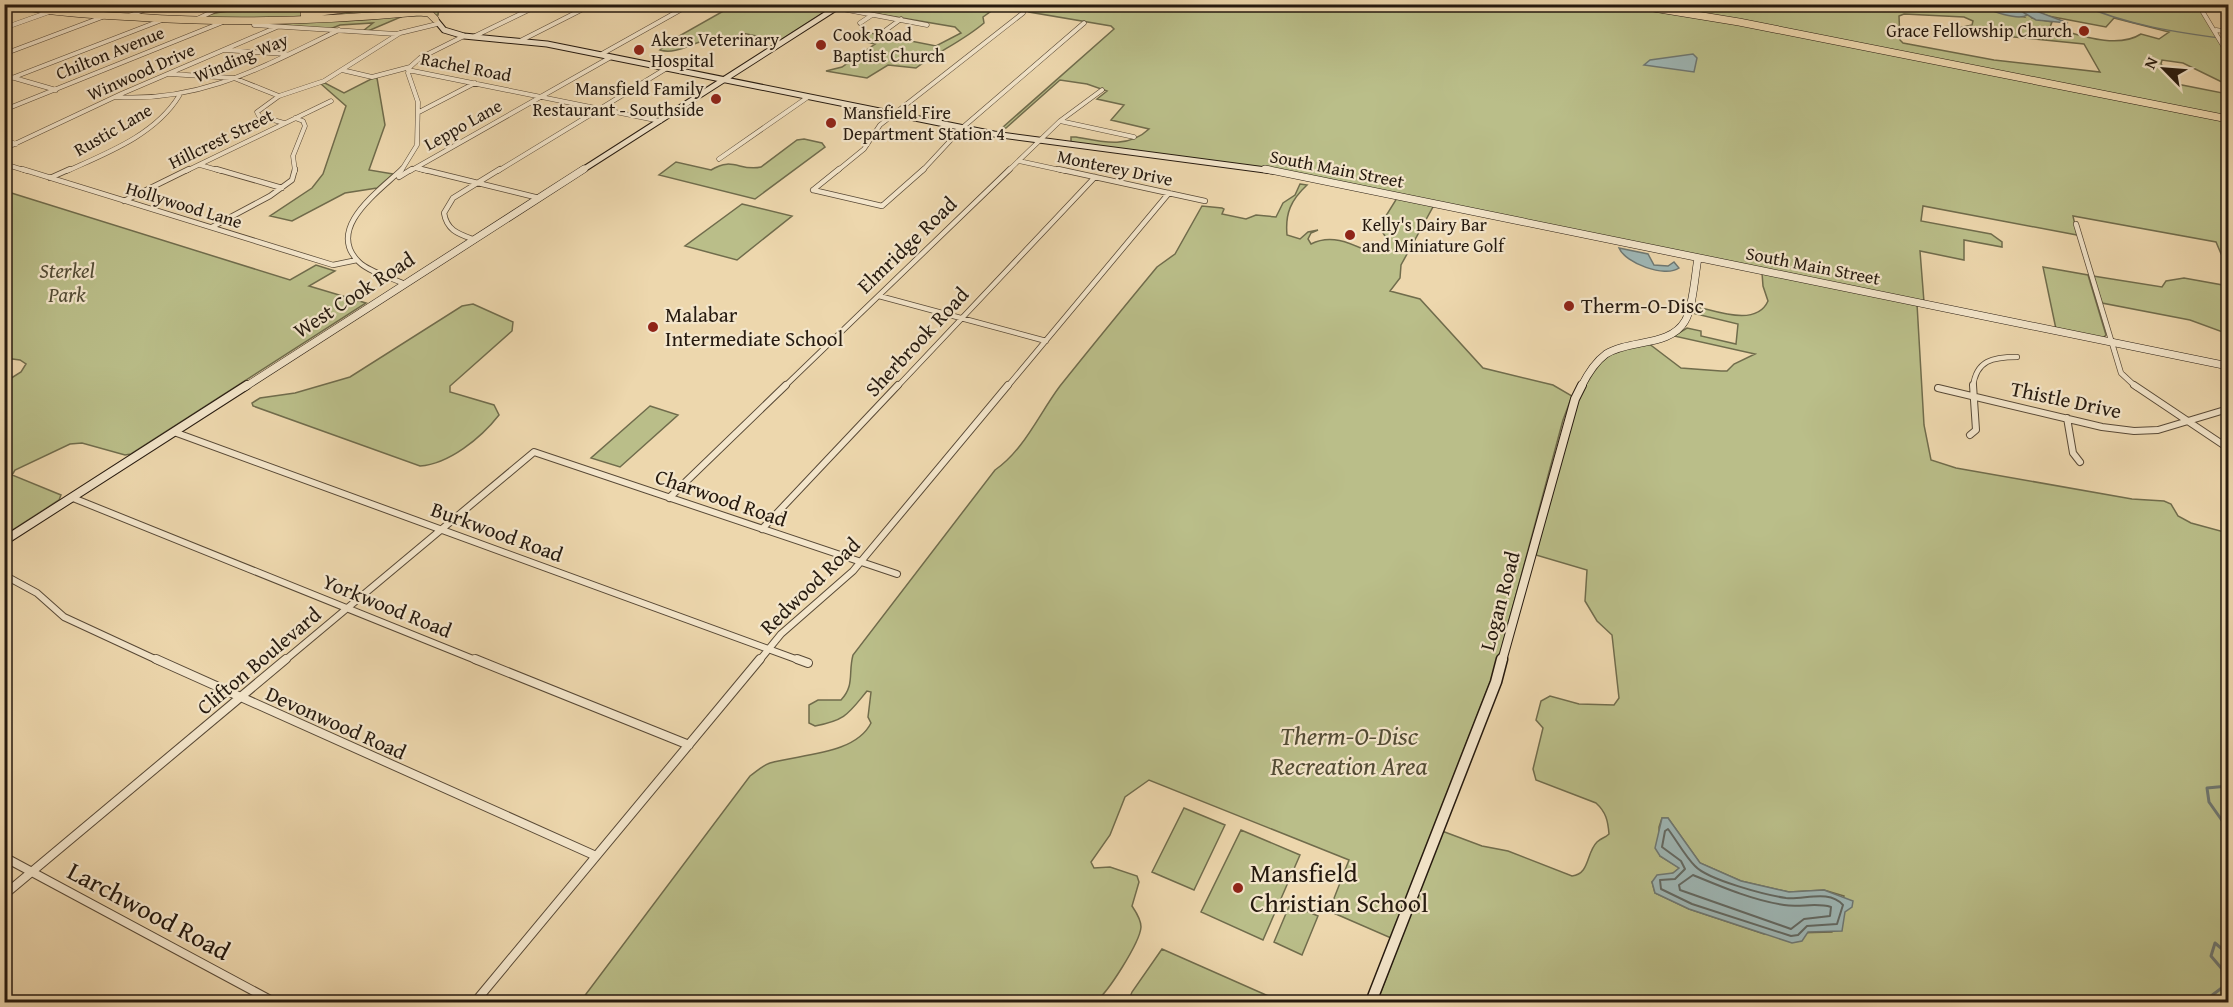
<svg xmlns="http://www.w3.org/2000/svg" width="2233" height="1007" viewBox="0 0 2233 1007" font-family="'Gentium Book Plus',serif">
	<style>
		.green { fill: #babe89; stroke: #706c4c; stroke-width: 1.5; fill-rule: evenodd }
		.water { fill: #9eb7b6; stroke: #6e7873; stroke-width: 1.5 }
		.lines { fill: none; stroke-linecap: round; stroke-linejoin: round }
		.shore { stroke: #626862; stroke-width: 2 }
		.stream-far1 { stroke: #6e7873; stroke-width: 1.5 }
		.stream { stroke: #6e7873; stroke-width: 3 }
		.street-far3-casing { stroke: #584936; stroke-width: 5 }
		.street-far2-casing { stroke: #584936; stroke-width: 6 }
		.street-far1-casing { stroke: #584936; stroke-width: 8 }
		.street-casing { stroke: #584936; stroke-width: 10 }
		.secondary-far3-casing { stroke: #261a0f; stroke-width: 7 }
		.secondary-far2-casing { stroke: #261a0f; stroke-width: 8 }
		.secondary-far1-casing { stroke: #261a0f; stroke-width: 10 }
		.secondary-casing { stroke: #261a0f; stroke-width: 13 }
		.highway-casing { stroke: #261a0f; stroke-width: 8 }
		.street-far3 { stroke: #f3e5ca; stroke-width: 4 }
		.street-far2 { stroke: #f3e5ca; stroke-width: 4.5 }
		.street-far1 { stroke: #f3e5ca; stroke-width: 6 }
		.street { stroke: #f3e5ca; stroke-width: 8 }
		.secondary-far3 { stroke: #f3e5ca; stroke-width: 5 }
		.secondary-far2 { stroke: #f3e5ca; stroke-width: 7 }
		.secondary-far1 { stroke: #f3e5ca; stroke-width: 8 }
		.secondary { stroke: #f3e5ca; stroke-width: 10 }
		.highway { stroke: #edd7ad; stroke-width: 7 }
		.poi-dot { fill: #8f2418; stroke: #f3e5ca; stroke-width: 2 }
		.labels { text-anchor: middle; stroke-width: 4.5; stroke-linejoin: round; paint-order: stroke }
		.far-poi-label { font-size: 18px; fill: #261a0f; stroke: #f3e5ca; text-anchor: start }
		.far-street-label { font-size: 18px; fill: #261a0f; stroke: #f3e5ca }
		.street-label { font-size: 21px; fill: #261a0f; stroke: #f3e5ca }
		.park-label { font-size: 21px; font-style: italic; fill: #524b34; stroke: #f3e5ca }
		.poi-label { font-size: 21px; fill: #261a0f; stroke: #f3e5ca; text-anchor: start }
		.near-park-label { font-size: 26px; font-style: italic; fill: #524b34; stroke: #f3e5ca }
		.near-poi-label { font-size: 26px; fill: #261a0f; stroke: #f3e5ca; text-anchor: start }
		.near-street-label { font-size: 26px; fill: #261a0f; stroke: #f3e5ca }
	</style>
	<rect width="100%" height="100%" fill="#edd7ad"/>
	<filter id="stains"><feTurbulence type="fractalNoise" baseFrequency=".00333" numOctaves="4"/><feColorMatrix values="0 0 0 0 .2 0 0 0 0 .09 0 0 0 0 .02 0 0 0 .5 -.17"/></filter>
	<radialGradient id="worn" r=".72"><stop offset=".6" stop-color="#630" stop-opacity="0"/><stop offset="1" stop-color="#630" stop-opacity=".3"/></radialGradient>
	<path class="green" d="M927,4C940,7 990,7 994,9L983,17L984,23C963,41 939,51 916,68L888,65L867,78L826,71L842,67L875,44L849,38L860,31L936,46L961,33L955,27L861,11L865,7C890,10 903,5 927,4Z
		M1980,4L1992,10L2024,17L2015,9L2003,5L2005,4L2028,13L2032,18L2052,22L2050,27C2077,34 2116,50 2141,34L2159,39L2169,32L2114,18L2106,27L2048,16L2020,5H2196L2215,31L2228,58V85L2183,63L2162,60L2161,64L2177,84L2228,94V270L2216,242L2073,216L2077,235L1923,206L1921,221L1991,234L2002,242V247L1964,240V260L1920,251L1924,302L1275,169L1071,144V137H1076C1102,142 1128,149 1149,129L1111,120L1124,105L1097,99L1107,91L1087,84L1060,80L1006,128H1002L1114,29L1111,26L1029,12V5ZM1904,14L1964,17L1973,21L1972,25L1949,30L1954,31L2084,44L2100,72L1994,60L1903,43L1900,40L1899,16Z
		M253,5H448L439,6L438,15L403,16L368,31H363L373,23L340,25L330,29L271,24L187,22C212,10 229,14 253,5Z
		M734,5H836L780,41L742,33L728,42C706,30 682,57 660,50L665,46L661,42L667,43Z
		M375,77L377,78L385,125L369,170L393,174L377,188L345,193L292,221L270,216L312,188L323,174L346,106L321,84L325,83L344,93Z
		M804,139L822,143L825,147L755,199L659,175L676,162L711,170C733,156 740,172 761,167L797,140Z
		M1300,184L1307,185C1291,200 1285,213 1287,235L1300,239L1308,232L1318,230L1311,233L1308,239L1311,244C1332,233 1352,244 1372,253L1389,242L1379,227L1397,198L1434,205L1401,265L1400,278L1390,291L1420,299L1483,368L1553,385L1572,396L1563,420L1498,662L1391,938L1329,911L1349,860L1149,780L1125,797L1110,835L1091,862L1094,868L1110,867L1137,876L1139,882L1132,906C1136,912 1141,919 1141,927C1140,942 1108,993 1095,1002H580L750,776C756,772 763,765 770,763C800,754 855,755 871,723L868,717L871,692L867,691C848,714 846,720 815,726L809,723V705L818,700H841C855,685 848,673 853,655L995,470C1024,450 1039,414 1060,386C1092,346 1124,307 1157,267L1175,254L1202,206L1222,208L1224,209L1222,214L1246,219L1256,215L1276,217L1283,203L1295,195Z
		M5,191L290,280L316,265L335,271L309,286L366,303L131,454L125,455L82,443L70,444L15,470L12,475L61,495L59,500L5,535V382L21,372L26,364L20,360L5,358Z
		M742,204L792,216L737,260L685,246Z
		M2043,267L2088,275L2106,335L2103,338L2056,329Z
		M1762,273L1917,304L1924,425L1931,460L1956,468L2132,499L2164,501L2171,504L2178,516L2191,523L2228,533V1002H1377L1442,831L1482,846L1508,851L1572,876C1590,874 1586,853 1597,842C1601,838 1605,838 1609,834C1608,821 1606,812 1596,803L1536,780L1533,769L1543,728L1536,720L1541,701L1550,696L1579,704L1614,705L1619,698L1612,635L1597,621L1585,601L1587,570L1536,555C1550,501 1566,392 1608,356C1618,349 1636,346 1648,343L1681,368L1721,371H1727L1734,364L1755,354L1674,336L1687,328L1701,331V336L1736,344L1738,324L1692,313L1693,306C1714,310 1756,328 1768,301L1763,286ZM1662,818H1668L1700,863L1741,881L1789,892L1824,890L1844,896L1832,932L1764,934L1689,909L1655,893L1652,882L1673,873L1680,868L1660,856L1659,827Z
		M2093,276L2162,287L2166,281L2184,278L2228,286V334L2190,320L2102,303Z
		M473,304L513,322L512,331L450,386V392L494,405L499,415C481,438 449,464 420,466L253,406L252,403L260,398L295,393L350,377L462,306Z
		M650,406L678,415L620,467L591,458Z
		M1184,808L1225,825L1194,890L1152,872Z
		M1241,830L1300,855L1263,940L1201,912Z
		M1290,904L1318,916L1302,955L1274,942Z
		M1162,949L1282,1002H1128L1132,992Z"/>
	<path class="water" d="M1980,5H2020L2068,23L2036,20L2018,9L2027,15C2019,21 1989,11 1980,5Z
		M1693,54L1697,58L1694,72L1644,65L1650,60Z
		M1619,248L1648,254L1654,265L1668,266L1674,262L1679,268C1665,278 1625,263 1619,248Z
		M1662,818H1668L1700,863L1741,881L1789,892L1824,890L1853,901L1852,907L1845,912L1842,931L1808,932L1802,941L1792,943L1689,909L1655,893L1652,882L1657,875L1673,873L1679,868L1660,856L1655,848Z"/>
	<g class="lines">
		<path class="shore" d="M1668,829C1677,841 1685,856 1695,866C1708,880 1766,895 1786,898C1804,900 1829,889 1843,905L1837,924L1807,926L1798,935L1791,936L1692,904L1661,889L1660,880L1675,879L1685,869L1681,861L1662,847L1665,831Z
			M1693,875C1722,887 1752,900 1784,905C1800,908 1815,902 1831,907L1830,916L1804,919L1791,929L1680,890L1679,885Z"/>
		<path class="stream-far1" d="M2080,4C2125,25 2179,33 2228,39"/>
		<path class="stream" d="M2228,786L2207,788L2209,802L2228,829
			M2203,1002L2223,987L2222,969L2211,956L2215,943L2228,954"/>
		<g class="street-far3-casing">
			<path id="street-far3" d="M2198,4L2228,54
				M837,8L927,25
				M71,12L92,4
				M129,16L158,4
				M193,21L228,4
				M860,23L872,15
				M254,25L396,34L437,24
				M4,28L49,12
				M886,30L901,19
				M2216,30L2228,32
				M473,37L541,4
				M520,41L593,4
				M225,50L286,54
				M4,54L105,16
				M600,55L691,4
				M342,70L372,77L410,67
				M408,70L660,121
				M170,74L234,78L279,96
				M4,75L56,90
				M4,81L162,20
				M115,97C201,103 264,66 339,30
				M4,110L223,22
				M419,112L475,83
				M1060,121L1134,137
				M284,123L259,116L257,112L279,96L324,81L400,33
				M4,140L16,144
				M4,149L121,94L277,27
				M719,159L808,97
				M1019,161L1065,171
				M4,164L27,171
				M200,165L221,171
				M415,168L427,171
				M67,171C107,153 155,135 179,96
				M186,171L331,101
				M295,171L293,156L305,126L303,121L295,118
				M401,171L417,145L418,102L408,73L410,67L420,58L464,36
				M410,171L611,57
				M498,171L667,68
				M837,171L864,149L880,125L1023,13
				M922,171L962,128L1084,23
				M1008,171L1060,121L1102,90"/>
		</g>
		<g class="street-far2-casing">
			<path id="street-far2" d="M22,169L333,265L357,260
				M216,169L282,188
				M402,169C381,190 324,228 359,262C369,272 392,278 405,284
				M421,169L539,198
				M1058,169L1205,201
				M399,177L412,169
				M50,178L70,169
				M813,190L882,206L924,169
				M813,190L839,169
				M124,201L189,169
				M2076,224L2121,373L2136,387
				M212,227L270,196L292,180L295,169
				M475,240C459,234 447,231 444,213L453,198L500,169
				M879,296L1046,341
				M784,387L1010,169
				M897,387L1095,177
				M1007,387L1169,193
				M1973,387C1976,360 1993,357 2017,357"/>
		</g>
		<g class="street-far1-casing">
			<path id="street-far1" d="M2134,385L2228,448
				M1938,388L2102,427L2134,431L2158,430L2228,409
				M2067,418L2073,453L2080,462
				M174,432L801,661
				M1970,435L1976,430L1973,385
				M73,498L478,661
				M669,498L786,385
				M762,529L898,385
				M4,575L37,593L64,617L159,661
				M284,661L534,452L897,574
				M759,661L781,634L853,571L1008,385"/>
		</g>
		<g class="street-casing">
			<path id="street" d="M156,659L596,856
				M475,659L689,745
				M797,659L808,663
				M4,857L274,1002
				M4,895L286,659
				M475,1002L760,659"/>
		</g>
		<g class="secondary-far3-casing">
			<path id="secondary-far3" d="M435,19L444,30L464,36L547,44L994,134L1273,171
				M581,171L842,4"/>
		</g>
		<g class="secondary-far2-casing">
			<path id="secondary-far2" d="M1265,169L2228,366
				M245,387L584,169
				M1581,387C1587,375 1595,362 1606,354C1630,339 1670,347 1685,321C1693,308 1695,274 1698,258"/>
		</g>
		<g class="secondary-far1-casing">
			<path id="secondary-far1" d="M4,541L247,385
				M1502,661L1575,399L1582,385"/>
		</g>
		<g class="secondary-casing">
			<path id="secondary" d="M1371,1002L1496,682L1502,659"/>
		</g>
		<g class="highway-casing">
			<path id="highway" d="M12,4C53,13 93,15 135,17C230,24 324,21 419,12L429,13L435,19
				M1629,4L1739,22L2228,119
				M304,14L386,4"/>
		</g>
		<use href="#street-far3" class="street-far3"/>
		<use href="#street-far2" class="street-far2"/>
		<use href="#street-far1" class="street-far1"/>
		<use href="#street" class="street"/>
		<use href="#secondary-far3" class="secondary-far3"/>
		<use href="#secondary-far2" class="secondary-far2"/>
		<use href="#secondary-far1" class="secondary-far1"/>
		<use href="#secondary" class="secondary"/>
		<use href="#highway" class="highway"/>
	</g>
	<g class="poi-dot">
		<circle cx="2084" cy="31" r="6"/>
		<circle cx="821" cy="45" r="6"/>
		<circle cx="639" cy="50" r="6"/>
		<circle cx="716" cy="99" r="6"/>
		<circle cx="831" cy="123" r="6"/>
		<circle cx="1350" cy="235" r="6"/>
		<circle cx="1569" cy="306" r="6"/>
		<circle cx="653" cy="327" r="6"/>
		<circle cx="1238" cy="888" r="6"/>
	</g>
	<g class="labels">
		<g class="far-poi-label">
			<text x="2072" y="37" text-anchor="end">Grace Fellowship Church</text>
			<text x="833" y="41">Cook Road<tspan x="833" dy="21">Baptist Church</tspan></text>
			<text x="651" y="46">Akers Veterinary<tspan x="651" dy="21">Hospital</tspan></text>
			<text x="704" y="95" text-anchor="end">Mansfield Family<tspan x="704" dy="21">Restaurant - Southside</tspan></text>
			<text x="843" y="119">Mansfield Fire<tspan x="843" dy="21">Department Station 4</tspan></text>
			<text x="1362" y="231">Kelly's Dairy Bar<tspan x="1362" dy="21">and Miniature Golf</tspan></text>
		</g>
		<g class="far-street-label">
			<text transform="translate(110 53) rotate(-22)" y="6">Chilton Avenue</text>
			<text transform="translate(241 58) rotate(-23)" y="6">Winding Way</text>
			<text transform="translate(466 67) rotate(11)" y="6">Rachel Road</text>
			<text transform="translate(141 72) rotate(-24)" y="6">Winwood Drive</text>
			<text transform="translate(463 125) rotate(-29)" y="6">Leppo Lane</text>
			<text transform="translate(113 130) rotate(-30)" y="6">Rustic Lane</text>
			<text transform="translate(221 139) rotate(-26)" y="6">Hillcrest Street</text>
			<text transform="translate(1115 168) rotate(12)" y="6">Monterey Drive</text>
			<text transform="translate(1337 169) rotate(11)" y="6">South Main Street</text>
			<text transform="translate(184 205) rotate(17)" y="6">Hollywood Lane</text>
			<text transform="translate(1813 266) rotate(11)" y="6">South Main Street</text>
		</g>
		<g class="street-label">
			<text transform="translate(907 245) rotate(-44)" y="7">Elmridge Road</text>
			<text transform="translate(354 295) rotate(-33)" y="7">West Cook Road</text>
			<text transform="translate(917 342) rotate(-47)" y="7">Sherbrook Road</text>
			<text transform="translate(2066 400) rotate(12)" y="7">Thistle Drive</text>
			<text transform="translate(721 498) rotate(19)" y="7">Charwood Road</text>
			<text transform="translate(497 532) rotate(20)" y="7">Burkwood Road</text>
			<text transform="translate(810 586) rotate(-44)" y="7">Redwood Road</text>
			<text transform="translate(1500 601) rotate(-75)" y="7">Logan Road</text>
			<text transform="translate(387 606) rotate(22)" y="7">Yorkwood Road</text>
			<text transform="translate(259 661) rotate(-40)" y="7">Clifton Boulevard</text>
			<text transform="translate(336 723) rotate(24)" y="7">Devonwood Road</text>
		</g>
		<g class="park-label">
			<text x="67" y="278">Sterkel<tspan x="67" dy="24">Park</tspan></text>
		</g>
		<g class="poi-label">
			<text x="1581" y="313">Therm-O-Disc</text>
			<text x="665" y="322">Malabar<tspan x="665" dy="24">Intermediate School</tspan></text>
		</g>
		<g class="near-park-label">
			<text x="1349" y="745">Therm-O-Disc<tspan x="1349" dy="30">Recreation Area</tspan></text>
		</g>
		<g class="near-poi-label">
			<text x="1250" y="882">Mansfield<tspan x="1250" dy="30">Christian School</tspan></text>
		</g>
		<g class="near-street-label">
			<text transform="translate(149 911) rotate(28)" y="9">Larchwood Road</text>
		</g>
	</g>
	<rect width="2233" height="1007" fill="none" stroke="#edd7ad" stroke-width="24"/>
	<rect x="6" y="6" width="2221" height="995" fill="none" stroke="#261a0f" stroke-width="3"/>
	<rect x="12" y="12" width="2209" height="983" fill="none" stroke="#261a0f" stroke-width="1.5"/>
	<g transform="translate(2164 69) rotate(295)" stroke="#f3e5ca" stroke-width="4.5" paint-order="stroke">
	<path d="M0-4.5L10 22L0 15L-10 22Z" fill="#261a0f"/>
	<text y="-9" font-size="16" font-weight="bold" text-anchor="middle" fill="#261a0f">N</text>
	</g>
	<rect width="100%" height="100%" filter="url(#stains)"/>
	<rect width="100%" height="100%" fill="url(#worn)"/>
</svg>
